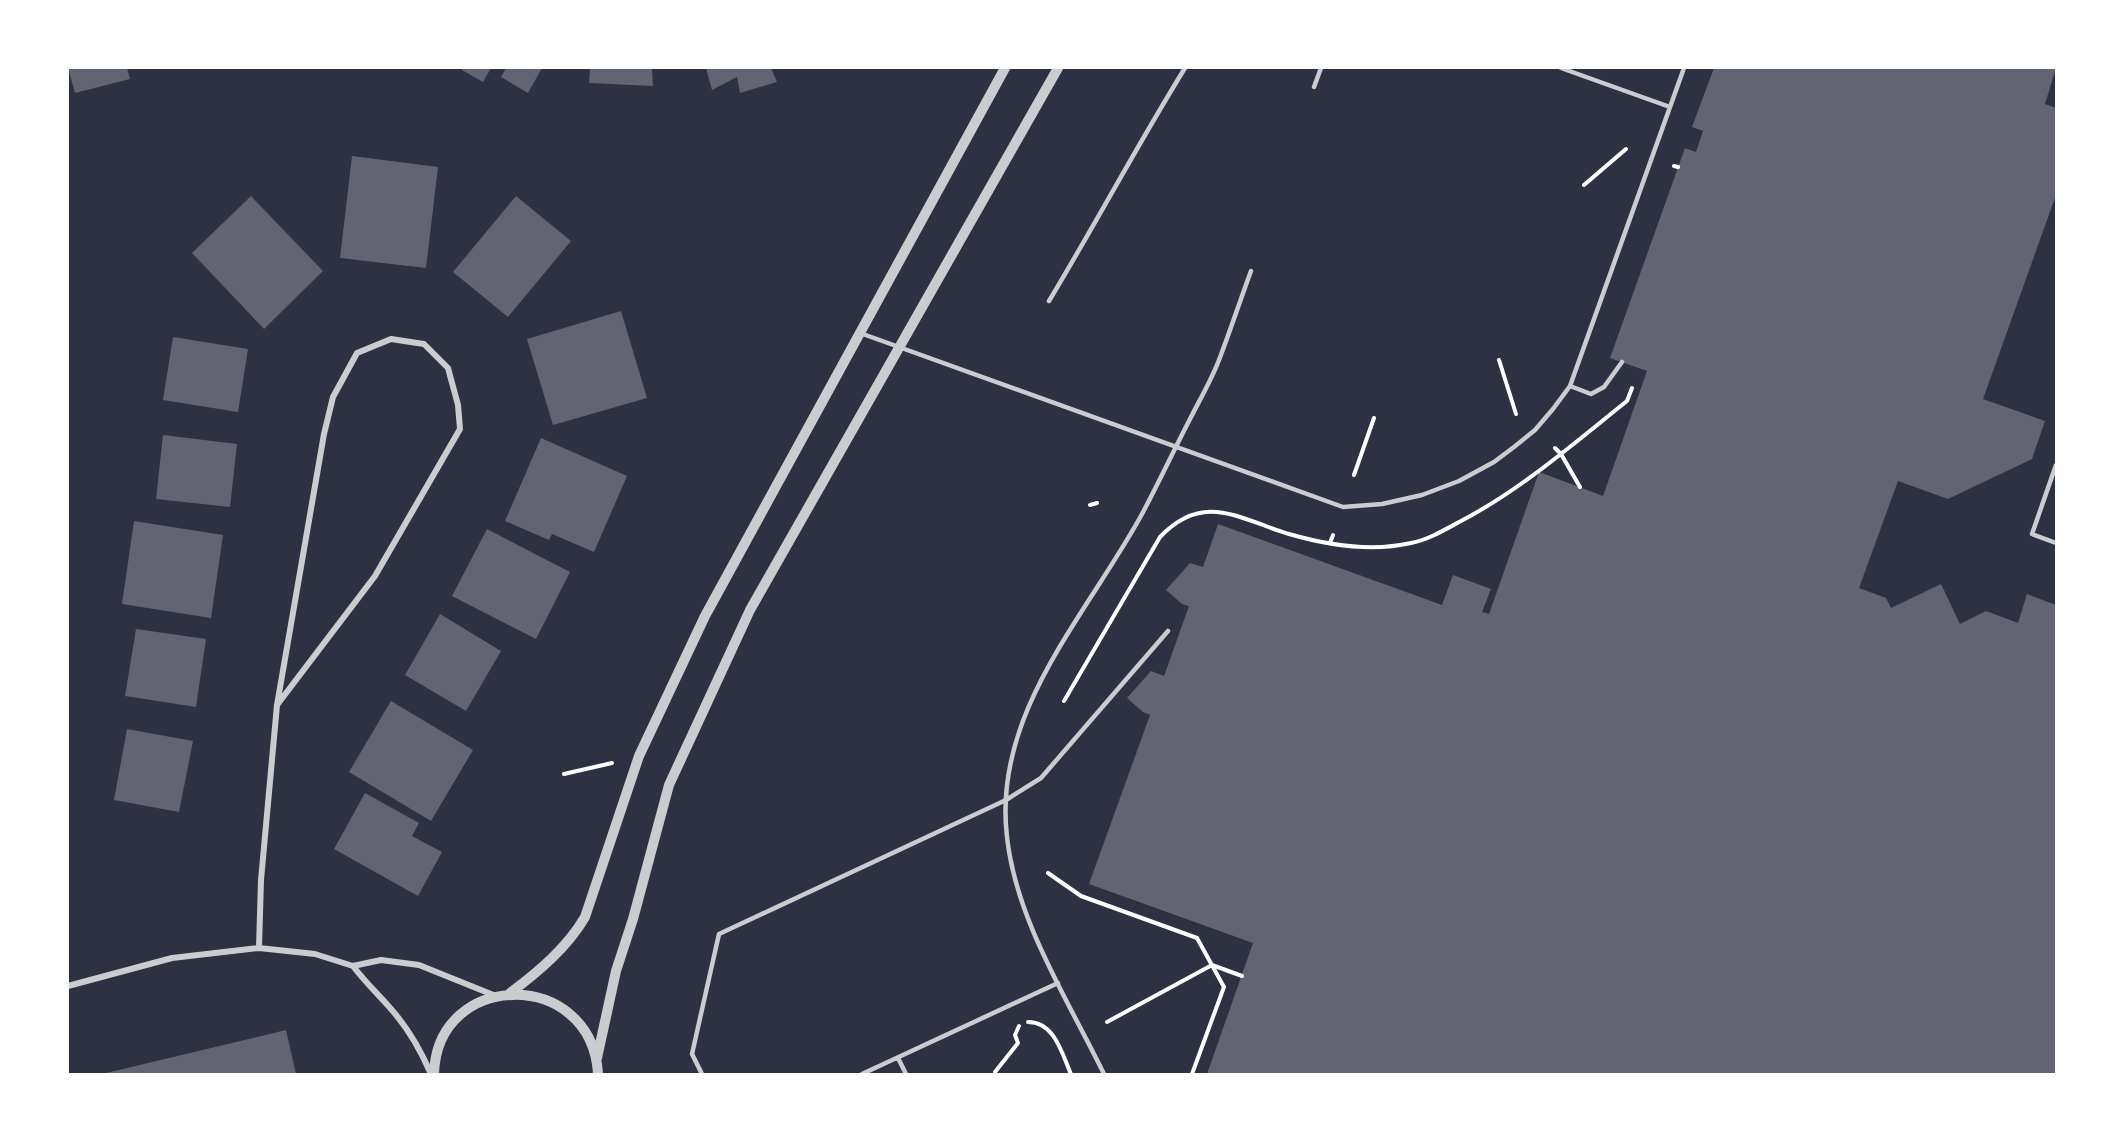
<svg xmlns="http://www.w3.org/2000/svg" width="2124" height="1142" viewBox="0 0 2124 1142" font-family="'Crimson Pro',serif">
	<style>
		.building { fill: #626471 }
		.lines { fill: none; stroke-linecap: round; stroke-linejoin: round }
		.path { stroke: #fff; stroke-width: 4 }
		.service { stroke: #caccd0; stroke-width: 4.5 }
		.minor { stroke: #caccd0; stroke-width: 6 }
		.tertiary { stroke: #caccd0; stroke-width: 10 }
	</style>
	<rect width="100%" height="100%" fill="#2d3142"/>
	<path class="building" d="M68,68H127L130,79L75,93Z
		M463,68H491L483,82L462,70Z
		M506,68H542L528,93L501,77Z
		M590,68H652L653,86L589,83Z
		M706,68H771L777,82L740,93L737,77L712,90Z
		M1714,68H2056L2045,104L2056,108V195L1983,399L2045,421L2032,459L1948,499L1898,481L1859,588L1886,598L1891,608L1941,584L1960,624L1986,611L2018,623L2027,594L2056,605V1074H1207L1253,943L1089,884L1150,715L1143,712L1127,698L1151,671L1164,676L1189,606L1182,604L1166,590L1190,563L1203,567L1218,524L1442,605L1453,575L1491,589L1482,612L1489,614L1539,472L1603,496L1647,371L1610,358L1685,148L1696,152L1703,131L1692,127Z
		M352,156L438,167L426,268L340,258Z
		M251,196L323,271L264,329L192,253Z
		M516,196L571,241L508,317L453,272Z
		M621,311L647,398L553,425L527,339Z
		M173,337L248,349L238,412L163,400Z
		M163,435L237,444L230,507L156,499Z
		M541,438L627,476L594,552L552,534L549,540L505,521Z
		M134,521L223,535L211,618L122,604Z
		M487,529L570,572L536,639L452,596Z
		M440,614L501,651L466,711L405,675Z
		M136,629L206,639L196,707L125,696Z
		M391,701L473,750L431,821L349,772Z
		M127,729L193,741L179,812L114,800Z
		M365,793L419,823L412,836L442,852L418,896L334,849Z
		M286,1030L296,1074H102Z"/>
	<g class="lines">
		<path class="path" d="M1674,166L1678,167
			M1584,185L1626,149
			M1499,360L1516,414
			M1555,448L1561,454L1580,487
			M1354,475L1374,418
			M1090,505L1097,503
			M1330,543L1333,535
			M1064,701L1160,537C1204,491 1239,519 1289,534C1327,545 1372,552 1411,543C1428,540 1446,529 1461,521C1522,489 1573,444 1627,401L1632,388
			M564,774L612,763
			M1048,873L1081,896L1197,938L1224,987L1192,1074
			M1028,1022C1055,1022 1062,1054 1071,1074
			M1107,1022L1212,965L1242,976
			M995,1072L1018,1043L1015,1035L1019,1026"/>
		<path class="service" d="M1561,68L1670,107
			M1314,87L1321,68
			M1049,301C1096,223 1138,144 1185,68
			M860,333L1343,507L1382,504L1422,495L1459,481L1494,462L1514,447L1535,430L1553,409L1570,386L1684,68
			M1570,386L1591,394L1604,387L1622,362
			M2056,465L2032,534L2056,543
			M898,1058L906,1074
			M702,1074L692,1054L719,934L1006,800L1041,778L1168,631
			M862,1074L1058,983
			M1104,1074C1068,1000 1016,920 1007,837C992,713 1087,615 1142,514C1158,484 1173,452 1189,421C1199,401 1211,381 1219,360C1230,331 1240,301 1251,271"/>
		<path class="minor" d="M259,948L261,880L277,705L324,434L333,397L357,353L391,339L424,344L448,368L458,405L460,429L375,576L277,705
			M353,966C365,982 378,994 391,1009C408,1028 421,1051 431,1074
			M68,986L172,958L259,948L315,954L353,966L381,960L419,965L496,996"/>
		<path class="tertiary" d="M510,993C538,972 567,948 585,917L639,756L705,616L1005,68
			M597,1058L616,971L633,919L669,785L750,610L1058,68
			M434,1074C437,969 592,968 598,1074"/>
	</g>
	<rect width="2124" height="1142" fill="none" stroke="#ffffff" stroke-width="138"/>
</svg>
